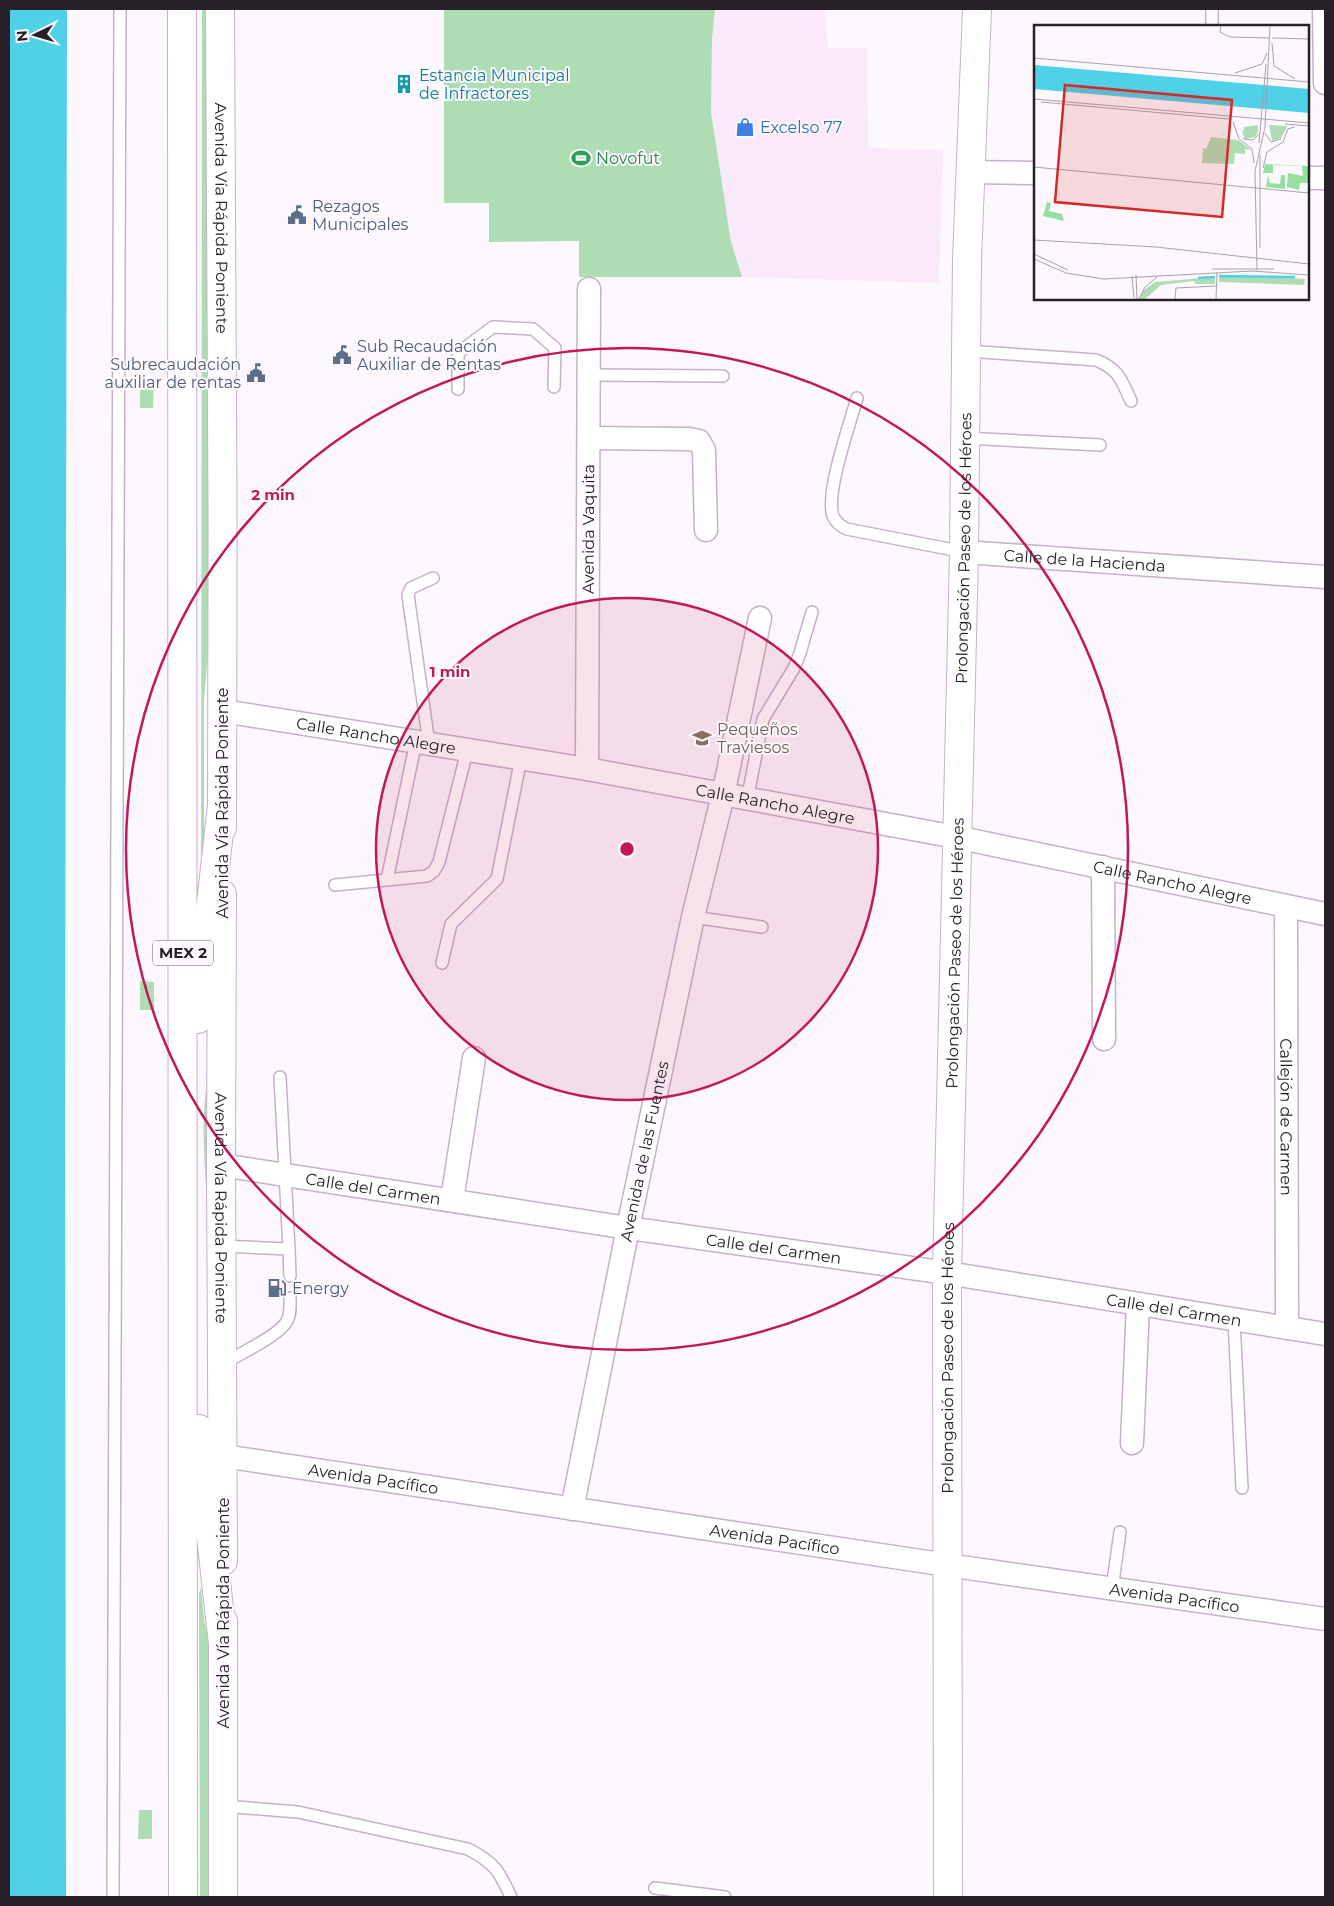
<svg xmlns="http://www.w3.org/2000/svg" width="1334" height="1906" viewBox="0 0 1334 1906" font-family="Montserrat,sans-serif">
	<style>
		.built { fill: #f9e9fb }
		.green { fill: #aeddb3 }
		.water { fill: #4fd1e8 }
		.lines { fill: none; stroke-linecap: round; stroke-linejoin: round }
		.lane-casing { stroke: #c6b1c9; stroke-width: 14 }
		.street-casing { stroke: #c6b1c9; stroke-width: 25 }
		.secondary-casing { stroke: #c6b1c9; stroke-width: 30 }
		.primary-casing { stroke: #c6b1c9; stroke-width: 30 }
		.highway-casing { stroke: #c6b1c9; stroke-width: 30 }
		.lane { stroke: #fff; stroke-width: 11 }
		.street { stroke: #fff; stroke-width: 22 }
		.secondary { stroke: #fff; stroke-width: 28 }
		.primary { stroke: #fff; stroke-width: 28 }
		.highway { stroke: #fff; stroke-width: 28 }
		.ring { fill: none; stroke: #c2185b; stroke-width: 2.5 }
		.labels { text-anchor: middle; stroke-width: 4; stroke-linejoin: round; paint-order: stroke }
		.shield { fill: #fcf8fd; stroke: #676169; stroke-width: 1 }
		.shield-label { font-size: 15px; font-weight: bold; fill: #272029 }
		.culture-label { font-size: 16px; fill: #0d838f; stroke: #fcf8fd; text-anchor: start }
		.shop-label { font-size: 16px; fill: #366cbe; stroke: #fcf8fd; text-anchor: start }
		.leisure-label { font-size: 16px; fill: #27864d; stroke: #fcf8fd; text-anchor: start }
		.service-label { font-size: 16px; fill: #4e5e75; stroke: #fcf8fd; text-anchor: start }
		.street-label { font-size: 16px; fill: #272029; stroke: #fcf8fd }
		.education-label { font-size: 16px; fill: #785e54; stroke: #fcf8fd; text-anchor: start }
		.inset-river { fill: none; stroke: #4fd1e8; stroke-width: 2.5 }
		.inset-road { fill: none; stroke: #a7a2a8; stroke-width: 1 }
		.view { fill: #d62828; fill-opacity: 0.15; stroke: #d62828; stroke-width: 2.5 }
		.inset-edge { fill: none; stroke: #272029; stroke-width: 2.5 }
		.centre { fill: #c2185b; stroke: #fcf8fd; stroke-width: 2.5 }
		.ring-label { font-size: 15px; text-anchor: middle; font-weight: bold; fill: #c2185b; stroke: #fcf8fd; stroke-width: 4; stroke-linejoin: round; paint-order: stroke }
	</style>
	<rect width="100%" height="100%" fill="#fcf8fd"/>
	<path class="built" d="M715,9H825L828,48H867L868,148L943,150L939,283L742,277L731,242L711,112L712,39Z"/>
	<path class="green" d="M202,9H206L208,149L210,625L204,701V894H201Z
		M444,9H715L712,39L711,112L731,242L742,277H579V241L489,242V203H444Z
		M140,379H154L153,408H140Z
		M140,981L154,982V1010H140Z
		M211,1059L212,1247C206,1184 197,1121 211,1059Z
		M201,1587L204,1619L214,1665L212,1897H200L199,1594Z
		M139,1810H152V1839H138Z"/>
	<path class="water" d="M9,9H67L65,1125L66,1897H9Z"/>
	<g class="lines">
		<g class="lane-casing">
			<path id="lane" d="M1212,26V9
				M966,351L1096,360C1120,370 1121,380 1131,401
				M589,375L723,376
				M458,389V353L493,327L533,329L555,348L554,387
				M857,398C850,424 825,493 833,516C836,523 840,526 847,529L964,552
				M965,438L1100,445
				M429,744L408,595L411,588L433,578
				M747,800L763,719L794,668L800,653L812,612
				M387,880L416,741
				M335,885L427,876L434,871L439,862L467,751
				M693,917L762,927
				M442,963L451,924L497,879L521,758
				M222,1246L289,1249L280,1077
				M289,1249L290,1276
				M1234,1319L1242,1488
				M224,1363C239,1354 279,1336 287,1321C291,1314 290,1306 290,1298
				M1112,1589L1120,1532
				M223,1806L298,1812L468,1849C495,1863 499,1871 511,1897
				M655,1888L725,1897
				M113,1897L120,9"/>
		</g>
		<g class="street-casing">
			<g id="street">
				<path d="M1324,9L1325,83"/>
				<path d="M970,172L1035,173"/>
				<path d="M1308,178H1325"/>
				<path d="M589,438L689,439L699,441L704,450L706,530"/>
				<path id="s1" d="M964,552L1325,577"/>
				<path id="s2" d="M223,711L587,769L956,837L1325,914"/>
				<path id="s3" d="M587,769L589,289"/>
				<path d="M1103,867L1104,1039"/>
				<path id="s4" d="M1286,907L1287,1328"/>
				<path id="s5" d="M221,1165L628,1228L947,1273L1325,1334"/>
				<path d="M452,1200L474,1058"/>
				<path d="M1132,1443L1138,1304"/>
				<path id="s6" d="M223,1456L947,1565L1325,1619"/>
				<path id="s7" d="M572,1509L628,1228L693,917L723,795L760,618"/>
			</g>
		</g>
		<g class="secondary-casing">
			<g id="secondary">
				<path id="s8" d="M220,9C223,282 223,555 222,828"/>
				<path id="s9" d="M222,894L221,1165L223,1561"/>
				<path d="M223,1897V1621"/>
				<path id="s10" d="M948,1897L947,1273L964,552L967,259L977,9"/>
			</g>
		</g>
		<g class="primary-casing">
			<path id="primary" d="M220,10V9"/>
		</g>
		<g class="highway-casing">
			<path id="highway" d="M182,9L183,1897
				M198,1019L222,805
				M199,1429L223,1644"/>
		</g>
		<use href="#lane" class="lane"/>
		<use href="#street" class="street"/>
		<use href="#secondary" class="secondary"/>
		<use href="#primary" class="primary"/>
		<use href="#highway" class="highway"/>
	</g>
	<circle cx="627" cy="849" r="251" fill="#c2185b" fill-opacity=".12"/>
	<g class="ring">
		<circle cx="627" cy="849" r="251"/>
		<circle cx="627" cy="849" r="501"/>
	</g>
	<defs>
		<g id="building-bare" transform="scale(1.5)"><path d="M-4-6H4V6H1V3H-1V6H-4ZM-2.5-4.3h1.7v1.8h-1.7ZM.8-4.3h1.7v1.8H.8ZM-2.5-1h1.7V.8h-1.7ZM.8-1h1.7V.8H.8Z" fill="#0f9aa8" stroke="#fcf8fd" stroke-width="2.5" paint-order="stroke"/></g>
		<g id="shop-bare" transform="scale(1.5)"><path d="M-5-2.5h2.3a2.7 3.5 0 0 1 5.4 0H5L5.5 6h-11ZM-1.5-2.5h3a1.5 2.3 0 0 0-3 0Z" fill="#3f7fe0" stroke="#fcf8fd" stroke-width="2.5" paint-order="stroke"/></g>
		<g id="stadium-bare" transform="scale(1.5)"><path d="M0-5a6.5 5 0 1 0 0 10a6.5 5 0 1 0 0-10ZM-3.5-1.8h7v3.6h-7Z" fill="#2e9e5b" stroke="#fcf8fd" stroke-width="2.5" paint-order="stroke"/></g>
		<g id="civic-bare" transform="scale(1.5)"><path d="M-.6-6.5H3V-4.5H.6V-3L4-1V1h2V6H-6V1h2V-1L-.6-3ZM-1.2 2.5V6h2.4V2.5Z" fill="#5c6f8a" stroke="#fcf8fd" stroke-width="2.5" paint-order="stroke"/></g>
		<g id="school-bare" transform="scale(1.5)"><path d="M0-5L7-2L0 1L-7-2ZM-4 1L0 2.5L4 1V4Q0 6-4 4Z" fill="#8d6e63" stroke="#fcf8fd" stroke-width="2.5" paint-order="stroke"/></g>
		<g id="fuel-bare" transform="scale(1.5)"><path d="M-5.5-6h7V0h2V4h1.3V-2.5L3-4.5l.8-.8L6-3V5H2.5V1h-1V6h-7ZM-4.2-4.7v3.2H.2V-4.7Z" fill="#5c6f8a" stroke="#fcf8fd" stroke-width="2.5" paint-order="stroke"/></g>
	</defs>
	<g fill-rule="evenodd">
		<use href="#building-bare" x="404" y="84"/>
		<use href="#shop-bare" x="745" y="127"/>
		<use href="#stadium-bare" x="581" y="158"/>
		<use href="#civic-bare" x="297" y="215"/>
		<use href="#civic-bare" x="342" y="355"/>
		<use href="#civic-bare" x="256" y="373"/>
		<use href="#school-bare" x="702" y="738"/>
		<use href="#fuel-bare" x="277" y="1288"/>
	</g>
	<g class="labels">
		<rect class="shield" x="153" y="940.5" width="60" height="25" rx="4"/>
		<g class="shield-label">
			<text x="183" y="958">MEX 2</text>
		</g>
		<g class="culture-label">
			<text x="419" y="81">Estancia Municipal<tspan x="419" dy="18">de Infractores</tspan></text>
		</g>
		<g class="shop-label">
			<text x="760" y="133">Excelso 77</text>
		</g>
		<g class="leisure-label">
			<text x="596" y="164">Novofut</text>
		</g>
		<g class="service-label">
			<text x="312" y="212">Rezagos<tspan x="312" dy="18">Municipales</tspan></text>
			<text x="357" y="352">Sub Recaudación<tspan x="357" dy="18">Auxiliar de Rentas</tspan></text>
			<text x="241" y="370" text-anchor="end">Subrecaudación<tspan x="241" dy="18">auxiliar de rentas</tspan></text>
			<text x="292" y="1294">Energy</text>
		</g>
		<g class="street-label">
			<text dy="6" stroke="none"><textPath href="#s8" startOffset="209">Avenida Vía Rápida Poniente</textPath></text>
			<text dy="6" stroke="none"><textPath href="#s3" startOffset="240">Avenida Vaquita</textPath></text>
			<text dy="6" stroke="none"><textPath href="#s10" startOffset="1349">Prolongación Paseo de los Héroes</textPath></text>
			<text dy="6" stroke="none"><textPath href="#s1" startOffset="121">Calle de la Hacienda</textPath></text>
			<text dy="6" stroke="none"><textPath href="#s2" startOffset="155">Calle Rancho Alegre</textPath></text>
			<text transform="translate(222 803) rotate(-90)" y="6">Avenida Vía Rápida Poniente</text>
			<text dy="6" stroke="none"><textPath href="#s2" startOffset="560">Calle Rancho Alegre</textPath></text>
			<text dy="6" stroke="none"><textPath href="#s2" startOffset="965">Calle Rancho Alegre</textPath></text>
			<text dy="6" stroke="none"><textPath href="#s10" startOffset="944">Prolongación Paseo de los Héroes</textPath></text>
			<text dy="6" stroke="none"><textPath href="#s4" startOffset="210">Callejón de Carmen</textPath></text>
			<text dy="6" stroke="none"><textPath href="#s7" startOffset="365">Avenida de las Fuentes</textPath></text>
			<text dy="6" stroke="none"><textPath href="#s5" startOffset="154">Calle del Carmen</textPath></text>
			<text dy="6" stroke="none"><textPath href="#s9" startOffset="314">Avenida Vía Rápida Poniente</textPath></text>
			<text dy="6" stroke="none"><textPath href="#s5" startOffset="559">Calle del Carmen</textPath></text>
			<text dy="6" stroke="none"><textPath href="#s5" startOffset="964">Calle del Carmen</textPath></text>
			<text dy="6" stroke="none"><textPath href="#s10" startOffset="539">Prolongación Paseo de los Héroes</textPath></text>
			<text dy="6" stroke="none"><textPath href="#s6" startOffset="152">Avenida Pacífico</textPath></text>
			<text dy="6" stroke="none"><textPath href="#s6" startOffset="558">Avenida Pacífico</textPath></text>
			<text dy="6" stroke="none"><textPath href="#s6" startOffset="962">Avenida Pacífico</textPath></text>
			<text transform="translate(223 1613) rotate(-90)" y="6">Avenida Vía Rápida Poniente</text>
		</g>
		<g class="education-label">
			<text x="717" y="735">Pequeños<tspan x="717" dy="18">Traviesos</tspan></text>
		</g>
	</g>
	<g transform="translate(1034 25)">
		<rect width="275" height="275" fill="#fcf8fd"/>
		<path d="M205,100L209,108L210,102L224,100V107L221,112L211,114ZM235,100L252,101L253,102L247,113L238,116ZM177,112L204,115L217,125L211,124V129L201,128L200,139L168,138L169,123L172,124ZM226,251L271,254L270,260L185,257V252ZM181,252V259H162L160,256L127,260L111,274H106L109,266L121,257Z" fill="#aeddb3"/>
		<path d="M231,139L275,141V158H266L265,165L253,162L254,148L269,151L268,141L239,140V148H229ZM234,150L236,158L246,159L247,150H251V164L232,162ZM13,177L17,178L15,186L28,189L30,196L9,191Z" fill="#95df9f"/>
		<path d="M0,40L275,64V88L0,64Z" fill="#4fd1e8"/>
		<path class="inset-river" d="M185,251L261,252M164,253L181,252"/>
		<path class="inset-road" d="M187,1L186,7L196,12L235,13M238,13L275,14M238,18L240,41L261,54M0,33L275,57M201,48L228,39L233,28M0,74L275,98M7,77L195,94M199,97L205,114L218,124L220,138M251,99L275,101M231,108L237,117L247,114M209,114L219,115L225,109M225,118L232,39M0,142L275,168M229,143L233,127L249,117L254,104L260,102M0,215L122,222L275,239M226,223V129M0,229L34,245M0,234L32,248L70,254L218,246L275,250M178,244H240M223,245L221,146L231,102L236,1M102,250L103,274M98,251L100,273M105,274L111,262L123,252M141,274L142,263L183,261M182,274L183,248"/>
		<path class="view" d="M31,60L198,75L188,192L21,177Z"/>
		<rect width="275" height="275" class="inset-edge"/>
	</g>
	<circle cx="627" cy="849" r="8" class="centre"/>
	<g class="ring-label">
		<text x="273" y="500">2 min</text>
		<text x="450" y="677">1 min</text>
	</g>
	<rect width="1334" height="1906" fill="none" stroke="#272029" stroke-width="20"/>
	<g transform="translate(35 35) rotate(265)" stroke="#fcf8fd" stroke-width="4" paint-order="stroke">
	<path d="M0-4L9 19L0 12L-9 19Z" fill="#272029"/>
	<text y="-8" font-size="14" font-weight="bold" text-anchor="middle" fill="#272029">N</text>
	</g>
</svg>
